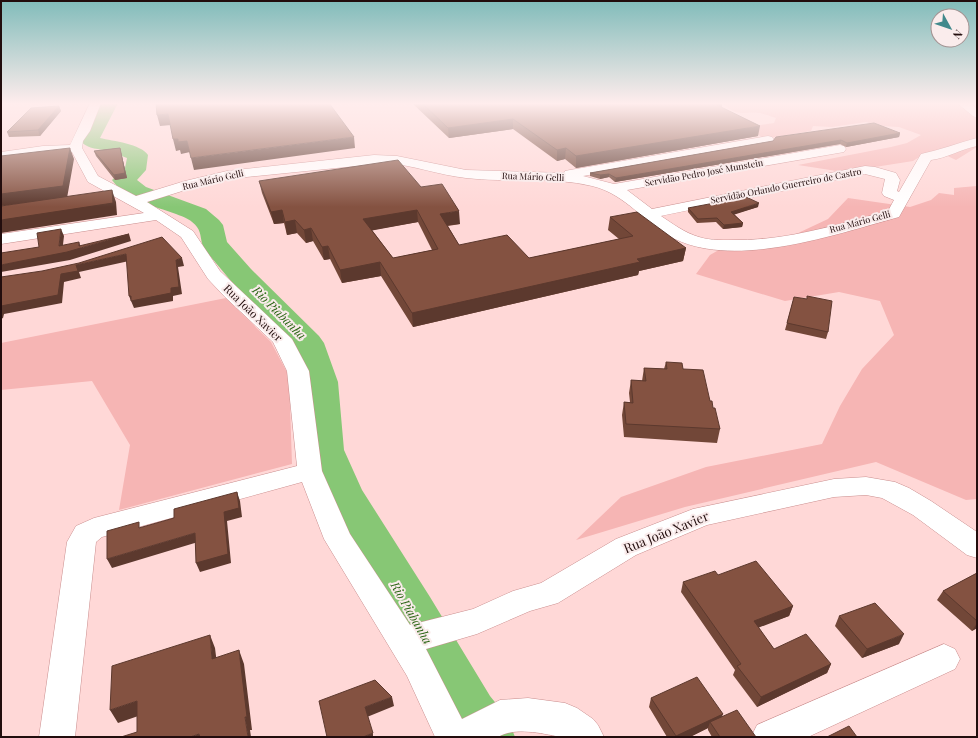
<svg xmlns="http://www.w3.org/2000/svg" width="978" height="738" viewBox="0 0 978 738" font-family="'Playfair Display',serif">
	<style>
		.green { fill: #f6b5b4 }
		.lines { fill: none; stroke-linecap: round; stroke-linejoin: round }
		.river { fill: #87c775; fill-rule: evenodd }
		.minor-casing { stroke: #ca8e8e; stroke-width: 1 }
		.motorway-casing { stroke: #ca8e8e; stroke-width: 1 }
		.minor { fill: #fff; fill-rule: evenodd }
		.motorway { fill: #fff; fill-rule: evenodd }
		.wall { fill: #724738; fill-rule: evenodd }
		.shaded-wall { fill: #5c392e }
		.building { fill: #845241; stroke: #5c392e; fill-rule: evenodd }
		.labels { text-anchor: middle; stroke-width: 4; stroke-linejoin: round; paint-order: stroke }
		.far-street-label { font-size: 9px; fill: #220d0d; stroke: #faecec }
		.street-label { font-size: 11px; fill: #220d0d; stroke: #faecec }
		.water-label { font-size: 12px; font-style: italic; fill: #276311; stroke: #faecec }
		.near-street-label { font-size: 13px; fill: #220d0d; stroke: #faecec }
	</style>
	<rect width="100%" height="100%" fill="#ffd8d7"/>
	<path class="green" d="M723,103H955L977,119V147L956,160L939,152H927L913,161L843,172L798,165L891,147L907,143L921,135L899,127L881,126L866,122L832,127L813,126L811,131L765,139L745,127L774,123L776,118C770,116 765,114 760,113C743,111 738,118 723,103Z
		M977,186V499L966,500L876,462L685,507L576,540L621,497L706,467L822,444L840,406L862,369L894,335L880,301L839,292L785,301L696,274L710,255L731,243L779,242L828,219L848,198L910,207L931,200L939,193L954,195V188Z
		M226,298L271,342L289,376L292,464L119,510L130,445L92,381L1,390V343Z"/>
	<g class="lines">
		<path class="river" d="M100,103H118L100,138C113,141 141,144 148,155L146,170L137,180L146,187L206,209L219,220L223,225L227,242L251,269L319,336L324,343L338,382L344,450L362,490L430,597L490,696L507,717L515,737H452L450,734L396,627L322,495L304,450V382L293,346L231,281L205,250C200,243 202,233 197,227C192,220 184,217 176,214C154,206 126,200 112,180L125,168L127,158C121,156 115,153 108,151C97,148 87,150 79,139Z"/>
		<g class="minor-casing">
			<path id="minor" d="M90,103H101L90,131L83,141L82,148L98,176L136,196L185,181L227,171L374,155L397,156L466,170L564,173L565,171L570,170L768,136L772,137L774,140L772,143L583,176L614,184L840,145L844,146L846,149L844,152L627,190L652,209L865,166L875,167L896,173L900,180L897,191L899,192L921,154C940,150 958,143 977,138V146C961,149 947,158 931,160L899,217C836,234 737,269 675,239C645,224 626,194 592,186C551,176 508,183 466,178C439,175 413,165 386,163L227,179L195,187L147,202L193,231L220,271L292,339L309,371L322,471L350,534L410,625L473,609L513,591L541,583L616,539L693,509L834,479L866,477L895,482L909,488L931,501L977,532V558L967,555L913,515L882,498L866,495L834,497L707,525L636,555L558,603L530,611L477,634L426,649L462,719L500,700L528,698L565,703L577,708L593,719L598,725L604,737C590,737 573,738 560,737C541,733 515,727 498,737H435L407,676L324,539L302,482L102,537L96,542L75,737H39L67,542L76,526L94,518L297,466L287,371L273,342L225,297L208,279L181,237L156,220L1,244V234L144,213L88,182L72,152L43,154L1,160V152L43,146L70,145ZM865,174L885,179L882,193L884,196L894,200L888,211C839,224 790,240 738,240C725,240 711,241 699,237C685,233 673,224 661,216Z
				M944,644L955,649L960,659L955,669L808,737H751L757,725Z"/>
		</g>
		<g class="motorway-casing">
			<path id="motorway" d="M957,103H970L977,109V118L973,116Z"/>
		</g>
		<use href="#minor" class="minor"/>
		<use href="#motorway" class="motorway"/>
	</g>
	<path class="wall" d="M412,103H608L610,104H722V107L758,136L576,168L565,159L557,161L513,129L449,138Z
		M59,106L61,111L40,136L9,137L7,132Z
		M900,133L899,137L846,147L840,144L615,182L609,177L600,179L590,176V173L773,141Z
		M120,148L127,178L115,180L96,156L94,151Z
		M259,181L421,187L460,224L448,226L459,245L529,258L619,239L608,230L610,217L686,248L683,261L639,271L638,275L413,327L381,276L342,283L330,259L324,260L313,241L306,243L297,233L287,235L284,223L274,224L262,193ZM418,222L432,250L393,258L372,230Z
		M758,207L734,214L743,223L742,227L723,229L716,222L697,223L688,212V208Z
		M794,297L828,332L826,339L785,330Z
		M666,362L683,369L710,401L720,429L717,443L624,437L622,415L624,402H630L629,393L631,380L642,381L644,368L664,369Z
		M977,573V628L972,631L937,600L943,591Z
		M718,575L793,606L789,616L758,627L774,649L831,664L827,673L757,707L733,675L735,670L681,592L683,582Z
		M839,616L899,644L862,658L835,626Z
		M651,698L723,714L721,717L756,737H712L708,730V728L690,737H667L649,707Z"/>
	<path class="shaded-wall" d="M722,104L720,114L717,105Z
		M59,106L61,111L40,136L38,130Z
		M168,114L171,125L160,126L157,115Z
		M513,119V129L449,138L448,128Z
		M760,126L758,136L576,168V156Z
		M900,133L899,137L846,147L847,143Z
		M354,137L355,148L194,170L191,158Z
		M173,139H178L187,141L190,152L181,154L180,150L176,151Z
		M841,140L840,144L615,182L616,178Z
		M70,148L74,159L67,198L1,206V194Z
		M120,148L127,178L115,180L114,175Z
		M566,148L565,159L557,161V150Z
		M609,174V177L600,179V175Z
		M112,190L116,202L117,215L1,233V220Z
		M759,203L758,207L730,216L731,212Z
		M282,210L284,223L274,224L271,212Z
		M417,210L418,222L364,232L363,219Z
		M459,211L460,224L441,226L440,214Z
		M295,220L297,233L287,235L285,222Z
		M743,223L742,227L723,229L724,225Z
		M311,228L313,241L306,243L304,230Z
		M61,229L64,236L62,253L59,246Z
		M129,234L131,241L70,260L1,272V265L79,246V242L81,248Z
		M328,246L330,259L324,260L322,247Z
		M686,248L683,261L639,271L638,275L413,327L412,313L637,259Z
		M126,254L129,261L79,272L81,278L64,282L62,303L4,314L3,318L1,319V306L76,265Z
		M182,258L184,266L178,267L182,294L173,296V301L134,308L129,296L171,288L176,260Z
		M380,262L381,276L342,283L340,270Z
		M237,492L240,501L242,517L227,521L231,563L200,572L196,563L224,512Z
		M195,533L198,542L112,568L107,559Z
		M793,606L789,616L750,631L754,621Z
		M977,623V628L972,631Z
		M904,634L899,644L862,658L867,649Z
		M210,635L215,648L218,672L212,659Z
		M239,650L244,664L252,730H250L251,737H248L245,717Z
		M831,664L827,673L757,707L761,697Z
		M392,697L394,706L367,717L365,707Z
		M137,701L144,714L118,723L110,710Z
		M723,714L719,723L710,722L708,728L690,737H675L676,736Z
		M373,733V737H363Z
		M199,734L201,737H190Z"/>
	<path class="building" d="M156,103H329L354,137L191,158L187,141L178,142V139H173L168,114L157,115Z
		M422,103H608L610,104L619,103H721L722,104L717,105L760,126L576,156L566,148L557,150L513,119L448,128Z
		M59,106L38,130L7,132L31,108Z
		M874,123L900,133L847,143L841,140L616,178L609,174L600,175L590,173L773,141L776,137Z
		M70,148L63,186L1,194V156Z
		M120,148L125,173L114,175L94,151Z
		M398,160L421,187L442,184L459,211L440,214L459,245L507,235L529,258L633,236L610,217L637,212L686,248L637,259L640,262L412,313L380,262L340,270L328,246L322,247L311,228L304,230L295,220L285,222L282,210L271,212L259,181ZM417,210L438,249L393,258L363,219Z
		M112,190L113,203L1,220V206Z
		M746,197L759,203L731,212L743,223L724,225L717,218L698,219L688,208Z
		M61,229L59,246L79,242V246L129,234L67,252L1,265V253L39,247L37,233Z
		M162,237L182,258L176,260L179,287L171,288V293L131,301V296H129L126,254L76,265L78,271L61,274L58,295L1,306V277L42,271L79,263Z
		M807,296L832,301L828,332L787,323L794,297L807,299Z
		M666,362L682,363L683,369L703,370L710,401H712L713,408H715L720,429L626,424L624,402L633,403L631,380L646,381L644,368L667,369Z
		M237,492L239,508L224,512L228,554L196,563L195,533L107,559V531L139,522V528L174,518V509Z
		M756,561L793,606L754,621L774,649L806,634L831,664L761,697L737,666L741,664L683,582L715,571L718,575Z
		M977,573V621L943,591Z
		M875,603L904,634L867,649L839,616Z
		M210,635L212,659L239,650L247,717H245L248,737H200L199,734L190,737H121L137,732V701L110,710L112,666Z
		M697,677L723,714L676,736L651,698Z
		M375,680L392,697L365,707L373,733L363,737H327L319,701Z
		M737,710L756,737H720L710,722Z
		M849,726L857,737H827Z"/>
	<linearGradient id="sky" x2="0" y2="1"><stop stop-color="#81bcba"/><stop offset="0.5" stop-color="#ffeded"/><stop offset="1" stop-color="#ffeded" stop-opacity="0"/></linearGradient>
	<rect width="978" height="207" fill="url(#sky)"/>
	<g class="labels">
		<g class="far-street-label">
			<text transform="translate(704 173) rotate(-10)" y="3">Servidão Pedro José Munstein</text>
			<text transform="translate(533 177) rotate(2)" y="3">Rua Mário Gelli</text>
			<text transform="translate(213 180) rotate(-13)" y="3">Rua Mário Gelli</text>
			<text transform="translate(786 186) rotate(-11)" y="3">Servidão Orlando Guerreiro de Castro</text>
			<text transform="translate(860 222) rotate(-15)" y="3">Rua Mário Gelli</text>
		</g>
		<g class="street-label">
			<text transform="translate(253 313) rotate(44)" y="4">Rua João Xavier</text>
		</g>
		<g class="water-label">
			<text transform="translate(279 313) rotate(45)" y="4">Rio Piabanha</text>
			<text transform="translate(411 613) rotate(60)" y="4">Rio Piabanha</text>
		</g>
		<g class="near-street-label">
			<text transform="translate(666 532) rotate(-22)" y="5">Rua João Xavier</text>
		</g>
	</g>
	<rect width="978" height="738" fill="none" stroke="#220d0d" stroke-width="4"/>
	<g transform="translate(950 28) rotate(130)"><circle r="19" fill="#faecec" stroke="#a49393"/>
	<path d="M0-3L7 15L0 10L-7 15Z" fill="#41898c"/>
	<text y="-6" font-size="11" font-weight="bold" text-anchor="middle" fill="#220d0d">N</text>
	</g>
</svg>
